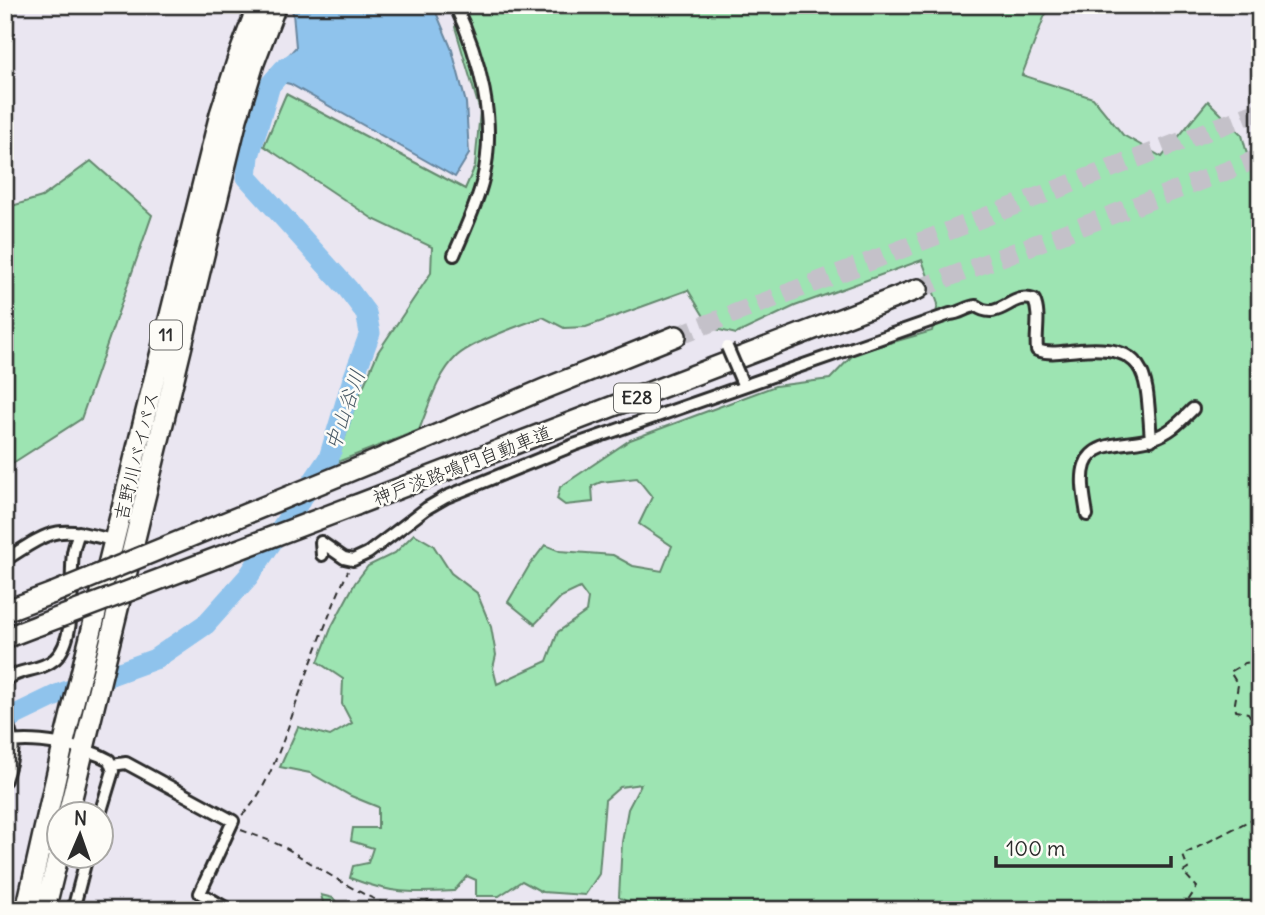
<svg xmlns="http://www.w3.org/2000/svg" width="1265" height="915" viewBox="0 0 1265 915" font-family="Delius,'Klee One',sans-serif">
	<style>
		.green { fill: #9de4b2; stroke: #64886e; stroke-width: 2 }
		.water { fill: #8fc3ec; stroke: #67869f; stroke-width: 2 }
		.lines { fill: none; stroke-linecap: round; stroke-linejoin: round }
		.river { stroke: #8fc3ec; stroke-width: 21 }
		.highway-tunnel { stroke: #c4c1c9; stroke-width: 19; stroke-dasharray: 19 10; stroke-linecap: butt }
		.street-casing { stroke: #2b2b2b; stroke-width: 16 }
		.highway-casing { stroke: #2b2b2b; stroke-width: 24 }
		.path { stroke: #2b2b2b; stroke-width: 2; stroke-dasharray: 7 5; stroke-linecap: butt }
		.street { stroke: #fdfcf7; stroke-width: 10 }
		.highway { stroke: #fdfcf7; stroke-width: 19 }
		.street-bridge-casing { stroke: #2b2b2b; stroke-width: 16; stroke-linecap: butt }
		.highway-bridge-casing { stroke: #2b2b2b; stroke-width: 24; stroke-linecap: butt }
		.street-bridge { stroke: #fdfcf7; stroke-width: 10 }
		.highway-bridge { stroke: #fdfcf7; stroke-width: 19 }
		.labels { text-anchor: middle; stroke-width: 5; stroke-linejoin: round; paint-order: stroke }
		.shield { fill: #fdfcf7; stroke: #6a6a68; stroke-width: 2 }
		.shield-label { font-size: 18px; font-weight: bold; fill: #2b2b2b }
		.street-label { font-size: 19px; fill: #2b2b2b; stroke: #fdfcf7 }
		.water-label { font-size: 21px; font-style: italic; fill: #495965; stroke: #fdfcf7 }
	</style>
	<rect width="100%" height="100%" fill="#eae6f1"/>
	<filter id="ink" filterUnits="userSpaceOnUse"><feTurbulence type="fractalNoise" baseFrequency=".0143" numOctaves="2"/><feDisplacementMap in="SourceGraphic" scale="14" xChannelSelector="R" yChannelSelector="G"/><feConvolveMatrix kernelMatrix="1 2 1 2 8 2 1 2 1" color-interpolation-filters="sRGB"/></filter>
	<g filter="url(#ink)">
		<path class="green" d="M472,5H1054L1045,15L1022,75L1093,98L1123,135L1162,157L1208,101L1242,135L1253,176L1260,177V910H641L619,897L622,842L628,809L641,784L620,787L605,800L599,874L585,895L542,892L522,881L499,896H476V880L467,876L454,891C411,893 391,894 350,878L353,866L368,863L373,848L351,841L353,828H378V807L351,796L310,773L280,767L298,727L330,736L352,723L342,704L343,679L318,662L332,626L355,583L368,566L395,553L414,534L433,545L451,573L477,593L491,627L496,655L493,668L497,684L547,661L558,632L586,612L588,599L580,588L561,597L535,624L508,602L529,566L545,545L560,551L613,555L633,566L662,571L672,546L639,524L652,497L637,478L601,482L592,486L593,502L565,505L557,499L560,487L630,440L775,386L830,379L855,353L932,331L938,304L922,260L795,306L736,334L711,328L688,290L586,327L564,328L543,317C523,324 471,343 457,356C437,375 429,406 419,430L335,463L342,447L354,408L378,352L431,273L432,247L373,219L264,146L286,94L465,189L475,166L480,111L455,27Z
			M91,161L152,215L81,419L5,468V208L42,197Z
			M321,895L333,898L343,910H325Z"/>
		<path class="water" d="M289,5H433L452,50L466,103L469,154L455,177L290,84L277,81L271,69L279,66L296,47L293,13Z"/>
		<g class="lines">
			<path class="river" d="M5,720L59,694L155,659L206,624L248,577L329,458L352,382L370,333L366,313L348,289L247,177L249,156L270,85L284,69L298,60"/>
			<path class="highway-tunnel" d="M918,289L1260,158
				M676,336L1260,111"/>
			<g class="street-casing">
				<path id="street" d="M454,255C464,231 477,205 483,179C497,122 480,57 455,5
					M1087,515C1085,500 1080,480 1085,465C1094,438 1133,446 1153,438C1170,433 1181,421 1193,409
					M322,555L321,542L344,558L353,560L368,553L427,508L446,497L574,445L950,314C961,313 966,307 976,306C1000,323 1011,291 1034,300C1041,315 1035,334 1037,350C1051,355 1065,351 1079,350C1153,343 1146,382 1151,440
					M5,560C56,527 57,526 116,541
					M5,681C18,668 40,672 55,659C78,638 69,581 73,553C74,546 77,538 79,532
					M5,718C16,745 14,753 5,780
					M5,743C33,737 84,746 109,760L113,771L100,814
					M112,765L126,763L233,821L200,893L229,910
					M73,910L87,856"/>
			</g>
			<g class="highway-casing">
				<path id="highway" d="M370,463L544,389L676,336
					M356,505L918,289
					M5,611L53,593
					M5,638L39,625
					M68,814L237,119L254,63L276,5
					M26,910L63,746L220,114L239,55L258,5
					M45,910L60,849"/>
			</g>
			<path class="path" d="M1260,661L1245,663L1230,672L1238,685L1235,703L1236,711L1248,713L1256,725L1260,740
				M242,815C266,796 288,728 298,698C314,655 329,613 348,571
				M1252,818L1260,803
				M241,830C259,837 279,843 296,854C322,870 358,894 387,904C402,909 415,901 430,901C441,901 452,904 462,907V910
				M1182,910L1197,887L1183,872L1188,869L1183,855L1260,815"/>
			<use href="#street" class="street"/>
			<use href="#highway" class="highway"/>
			<g class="street-bridge-casing">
				<path id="street-bridge" d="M727,347L742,382"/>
			</g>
			<g class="highway-bridge-casing">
				<path id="highway-bridge" d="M53,593L370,463
					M39,625L356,505"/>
			</g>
			<use href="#street-bridge" class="street-bridge"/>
			<use href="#highway-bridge" class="highway-bridge"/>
		</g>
	</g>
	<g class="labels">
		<g class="shield">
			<rect x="150" y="320.5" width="32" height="29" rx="5"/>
			<rect x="614" y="383.5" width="46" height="29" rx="5"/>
		</g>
		<g class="shield-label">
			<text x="166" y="341">11</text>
			<text x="637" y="404">E28</text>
		</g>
		<g class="street-label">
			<text transform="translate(136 456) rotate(-76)" y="7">吉野川バイパス</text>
			<text transform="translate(462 465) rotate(-21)" y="7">神戸淡路鳴門自動車道</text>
		</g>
		<g class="water-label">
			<text transform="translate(345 410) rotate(-71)" y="7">中山谷川</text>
		</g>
	</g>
	<rect width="1265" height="915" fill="none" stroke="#fdfcf7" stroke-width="28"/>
	<rect x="14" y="14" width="1237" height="887" fill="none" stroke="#2b2b2b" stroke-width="2.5" filter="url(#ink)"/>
	<g transform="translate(80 835) rotate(2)"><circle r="33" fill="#fdfcf7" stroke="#a9a8a5" stroke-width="2"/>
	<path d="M0-5L12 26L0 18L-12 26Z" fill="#2b2b2b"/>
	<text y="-10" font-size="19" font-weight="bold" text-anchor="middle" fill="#2b2b2b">N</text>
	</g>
	<path d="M996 856v10h175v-10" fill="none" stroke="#2b2b2b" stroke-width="3.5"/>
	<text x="1006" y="856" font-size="21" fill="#2b2b2b" stroke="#fdfcf7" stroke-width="5" paint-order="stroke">100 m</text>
</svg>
